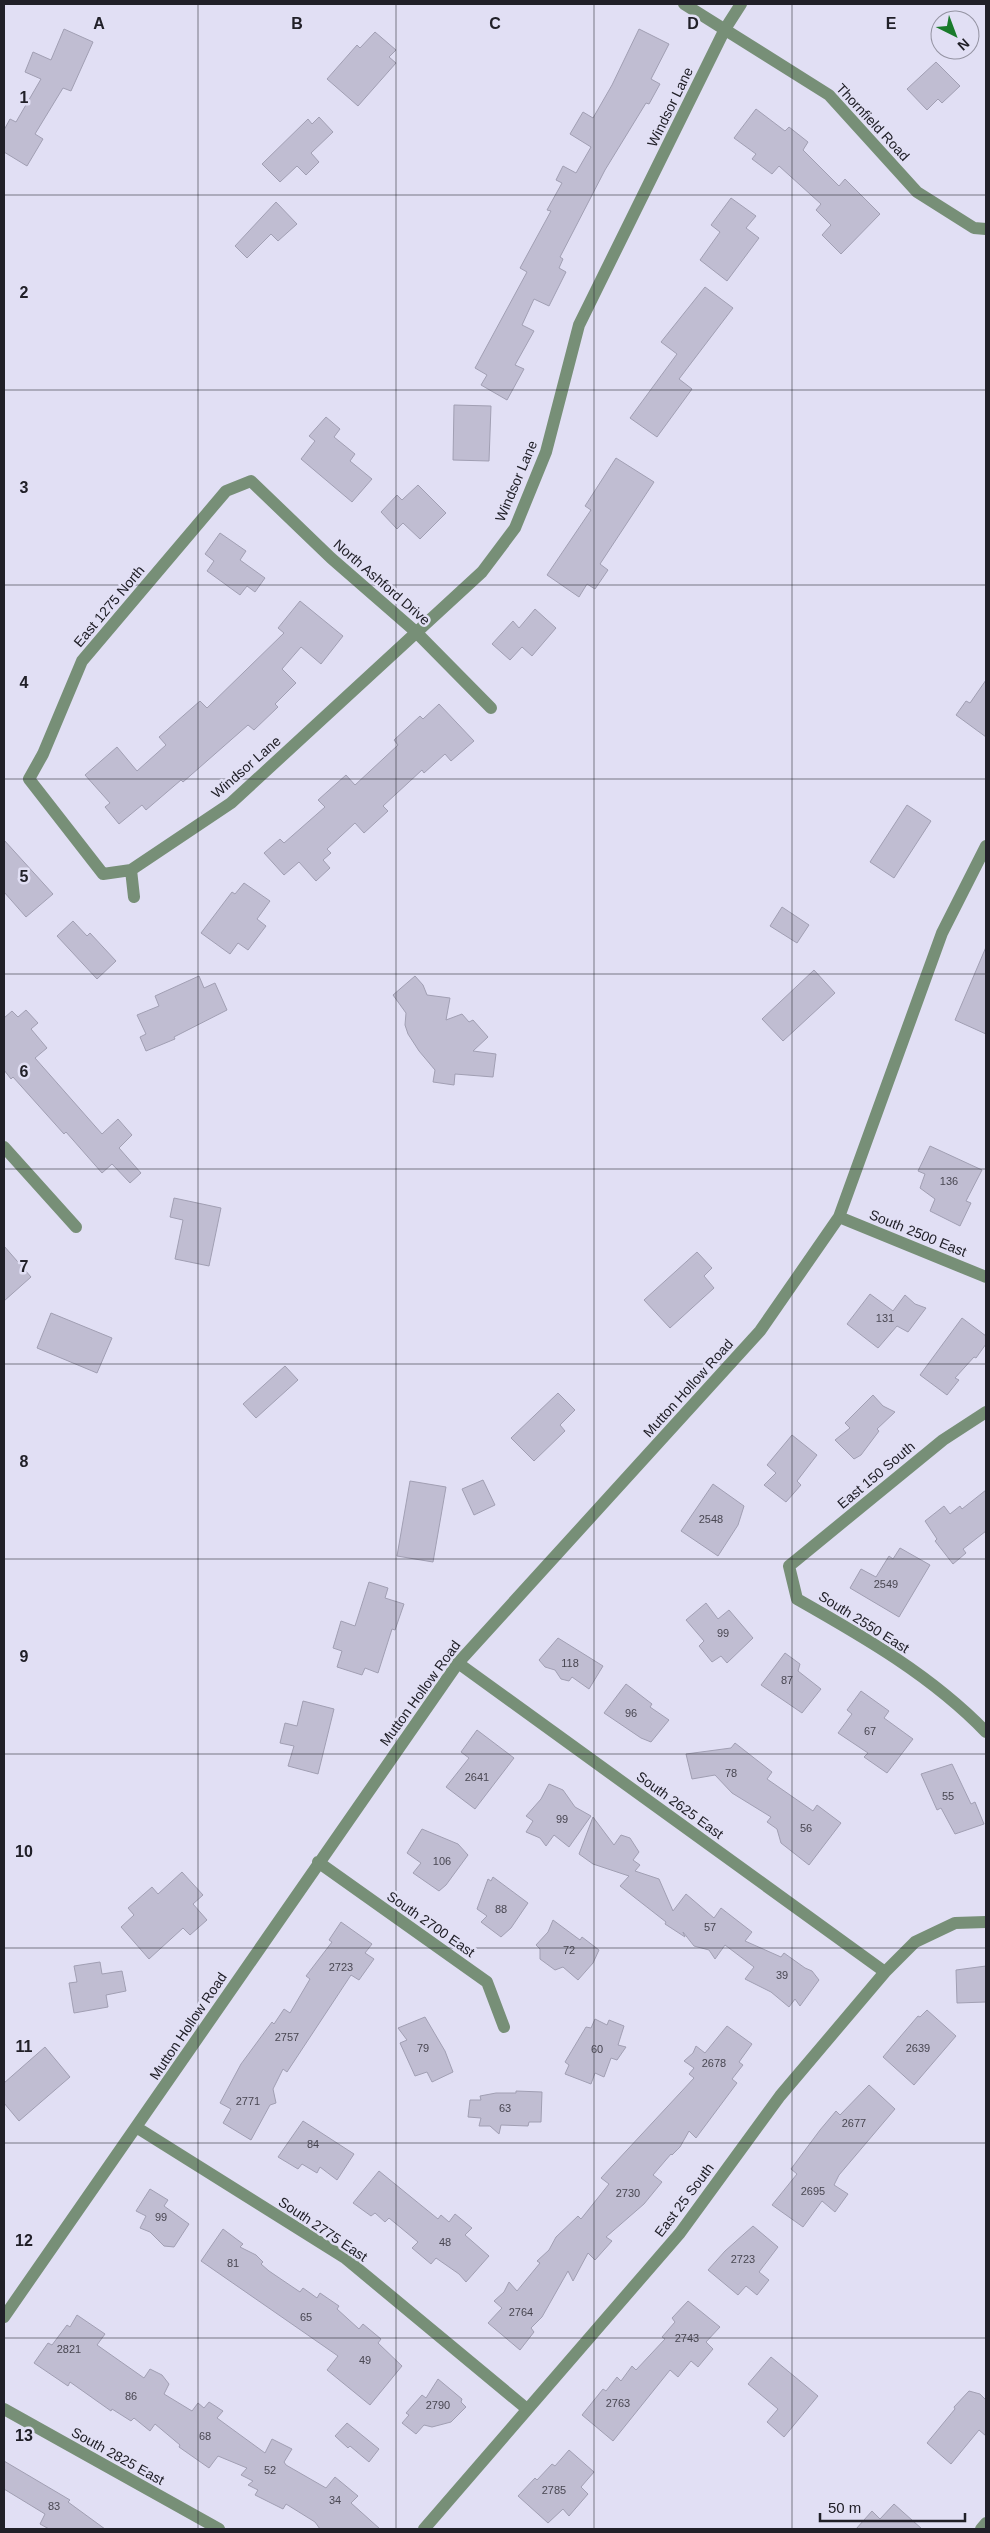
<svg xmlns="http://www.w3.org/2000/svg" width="990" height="2533" viewBox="0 0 990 2533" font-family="Arial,sans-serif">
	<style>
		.building { fill: #c0bdd2; stroke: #a19fb3 }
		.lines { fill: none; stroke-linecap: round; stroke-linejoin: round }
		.minor { stroke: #778f77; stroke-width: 12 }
		.grid { fill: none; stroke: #212028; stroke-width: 1; stroke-opacity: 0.55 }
		.labels { text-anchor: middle; stroke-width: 5; stroke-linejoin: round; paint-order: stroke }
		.number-label { font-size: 11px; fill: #494752 }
		.street-label { font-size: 14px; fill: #212028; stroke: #e1dff4 }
		.grid-label { font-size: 16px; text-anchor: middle; font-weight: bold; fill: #212028; stroke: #e1dff4; stroke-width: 5; stroke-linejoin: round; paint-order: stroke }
	</style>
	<rect width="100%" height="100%" fill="#e1dff4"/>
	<path class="building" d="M64,29L93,42L71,91L63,88L35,134L43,139L27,166L4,152V130L10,119L16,122L41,79L25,72L33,52L51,60Z
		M639,29L669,44L651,79L660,84L649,104L646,103L605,170L560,257L563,259L559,268L566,272L549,306L534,299L522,325L534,331L515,365L524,369L507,400L481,385L487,375L475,368L527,272L520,268L551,211L547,210L562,183L556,180L563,166L576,173L591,147L570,134L583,112L593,118L612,85Z
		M375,32L396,50L389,57L396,63L358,106L327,79L357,45L360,48Z
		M936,62L960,86L942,103L938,99L927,110L907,89Z
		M756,109L785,131L789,127L808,142L803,150L839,186L845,179L880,214L841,254L822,235L831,225L816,210L821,204L779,166L772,174L752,159L756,154L734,138Z
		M319,117L333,132L311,153L319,162L306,175L297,166L280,182L262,164L308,119L312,124Z
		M731,198L756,216L746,228L759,238L727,281L700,260L720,232L711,225Z
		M276,202L297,224L278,241L271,234L247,258L235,246Z
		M705,287L733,308L679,379L692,389L657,437L630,418L677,354L661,342Z
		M454,405L491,406L489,461L453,460Z
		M326,417L340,429L334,437L355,454L350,461L372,479L352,502L301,459L315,441L309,436Z
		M616,458L654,482L600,564L608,570L595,589L587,584L579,597L547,575L591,510L585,506Z
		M418,485L446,513L420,539L403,523L397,529L381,512L397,495L402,500Z
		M220,533L246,551L240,560L265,578L255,592L247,586L240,595L207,571L214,561L205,554Z
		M300,601L343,636L321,664L301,647L282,669L296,683L275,704L278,707L254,730L248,725L183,782L181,780L146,810L142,805L119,824L105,807L110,803L85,775L117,747L137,771L166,745L159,737L200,701L207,708L284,633L278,628Z
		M535,609L556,628L532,656L522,647L510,660L492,644L513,621L519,628Z
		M986,680V737L956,715L966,701L970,703Z
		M439,704L474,741L451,761L445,754L424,773L422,770L383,806L388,811L364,833L355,823L327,849L331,853L323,860L330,868L316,881L299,862L284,875L264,853L280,839L284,843L325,807L318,800L346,775L355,785L398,745L394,740L420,716L423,719Z
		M907,805L931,821L894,878L870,862Z
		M4,840L53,894L26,917L4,892Z
		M244,883L270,901L257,919L266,926L248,950L238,943L230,954L201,933L232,892L235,894Z
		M782,907L809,925L797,943L770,926Z
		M73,921L87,936L90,933L116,961L97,979L57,936Z
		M986,947V1034L955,1020Z
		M814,970L835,993L783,1041L762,1019Z
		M199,976L204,988L215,983L227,1010L174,1037L175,1039L146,1051L140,1037L146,1034L137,1015L159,1006L155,996Z
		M415,976L423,985L427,995L450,998L446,1020L462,1014L469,1022L473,1020L488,1037L473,1051L496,1054L493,1077L455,1074L454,1085L433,1082L435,1070L419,1051L408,1034L405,1025L406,1013L393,995Z
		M26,1010L38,1023L31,1029L47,1048L35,1058L102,1134L118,1119L132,1135L119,1148L141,1173L130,1183L112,1164L102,1173L66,1132L64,1134L13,1077L11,1079L4,1070V1018L12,1011L18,1017Z
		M930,1146L982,1170L966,1201L971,1203L960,1226L930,1211L935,1199L920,1188L925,1174L918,1171Z
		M174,1198L221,1208L209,1266L175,1259L183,1220L170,1217Z
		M4,1246L31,1277L4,1301Z
		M697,1252L712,1268L704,1276L714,1288L670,1328L644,1300Z
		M870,1294L893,1311L905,1295L915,1304L926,1308L908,1332L897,1326L878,1348L847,1324Z
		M51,1313L112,1338L97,1373L37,1348Z
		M962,1318L986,1336V1344L976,1358L974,1357L955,1378L959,1380L947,1395L920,1375Z
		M285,1366L298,1380L256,1418L243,1404Z
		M558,1393L575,1410L560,1425L565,1431L534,1461L511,1438Z
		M873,1395L883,1406L895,1412L877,1429L879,1431L861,1455L854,1459L835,1440L850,1428L845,1423Z
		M792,1435L817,1455L797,1481L801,1485L786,1502L764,1485L776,1473L767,1465Z
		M483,1480L495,1505L474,1515L462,1489Z
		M410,1481L446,1487L433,1562L397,1556Z
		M713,1484L744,1506L738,1525L718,1556L681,1531Z
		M986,1490V1531L963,1549L966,1553L953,1564L935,1541L937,1539L925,1521L944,1506L950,1514L960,1506L962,1509Z
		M900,1548L930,1565L899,1617L850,1588L861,1569L876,1577L889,1556L893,1559Z
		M369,1582L388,1588L385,1598L404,1604L395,1630L392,1629L378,1673L365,1668L362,1675L337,1667L342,1651L333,1648L341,1621L355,1626Z
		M706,1603L718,1619L729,1610L753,1638L727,1663L721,1656L712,1662L699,1646L704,1641L686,1620Z
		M558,1638L603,1666L589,1689L572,1677L569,1681L561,1679L555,1670L545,1667L539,1660Z
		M785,1653L800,1664L798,1671L821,1689L802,1713L761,1685Z
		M626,1684L652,1704L650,1707L669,1720L651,1742L641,1738L604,1713Z
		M861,1691L889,1711L884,1718L913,1739L887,1773L864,1757L868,1753L838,1733L852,1714L847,1710Z
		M303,1701L334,1709L318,1774L288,1766L294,1746L280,1743L285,1723L297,1726Z
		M477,1730L514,1758L475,1809L446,1787L469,1758L461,1752Z
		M735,1743L772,1772L767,1779L813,1811L817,1805L841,1823L809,1865L781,1843L777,1829L767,1822L771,1817L732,1793L715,1775L692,1779L686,1754L731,1748Z
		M952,1764L971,1804L975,1802L984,1824L955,1834L941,1808L937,1810L921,1774Z
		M549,1784L563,1790L575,1807L591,1816L569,1847L554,1835L546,1846L540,1838L526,1832L533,1821L526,1816L541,1799Z
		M593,1817L614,1845L621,1835L630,1838L639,1852L633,1860L640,1865L635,1871L659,1879L673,1911L686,1894L714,1918L721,1908L752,1932L745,1941L781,1957L784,1953L805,1968L812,1971L819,1980L800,2006L795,1999L789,2007L771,1992L745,1979L754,1967L725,1945L715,1959L709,1950L694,1946L683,1932L685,1937L665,1924L666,1922L620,1886L629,1876L593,1864L579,1854Z
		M422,1829L458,1844L468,1855L446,1885L439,1891L413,1873L421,1863L407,1853Z
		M182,1872L203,1895L193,1904L207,1920L190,1935L183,1928L149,1959L121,1927L134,1915L128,1908L152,1887L158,1894Z
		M493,1877L528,1903L511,1928L501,1937L481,1922L487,1916L477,1909L488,1879L491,1881Z
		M553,1920L580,1940L582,1937L599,1950L593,1963L578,1980L563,1967L555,1970L540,1959V1949L536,1945L548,1932Z
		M341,1922L372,1944L365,1953L374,1959L359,1980L351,1975L287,2072L283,2069L273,2089L276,2103L270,2105L251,2140L223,2123L231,2109L220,2103L241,2064L272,2022L274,2024L284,2009L290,2013L310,1979L306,1976L332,1942L329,1940Z
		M100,1962L102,1974L122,1971L126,1991L106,1995L108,2007L74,2013L69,1983L77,1982L74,1966Z
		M986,1966V2002L957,2003L956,1970Z
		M927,2010L956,2036L914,2085L883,2057L918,2016L920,2017Z
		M425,2017L445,2051L453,2072L432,2082L427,2072L415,2076L400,2043L407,2040L398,2028Z
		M595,2019L607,2025L609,2020L624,2026L618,2045L626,2047L617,2060L611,2058L604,2077L595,2073L591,2084L565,2074L569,2065L565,2062L586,2027L591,2028Z
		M727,2026L752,2044L739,2062L743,2065L732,2079L737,2083L696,2138L689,2131L680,2147L672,2155L671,2154L653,2175L662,2182L644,2204L606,2237L612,2241L595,2260L588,2253L573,2281L568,2271L542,2317L531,2328L534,2332L520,2350L488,2323L502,2308L494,2301L504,2292L509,2282L517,2291L540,2263L537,2261L549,2250L556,2237L578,2216L581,2219L609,2184L601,2178L694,2078L689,2074L694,2068L684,2061L693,2053L696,2046L705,2053Z
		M45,2047L70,2077L19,2121L4,2103V2083Z
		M869,2085L895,2109L839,2175L834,2185L848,2194L835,2212L822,2201L803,2227L772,2205L797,2174L791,2169L820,2130L836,2111L840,2115Z
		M516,2091L542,2092L541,2122H529L528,2126L501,2125L499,2134L490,2126H479L481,2118L468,2117L470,2100H481L480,2096L496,2093H516Z
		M303,2121L354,2154L337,2180L320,2167L317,2173L302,2164L298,2169L278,2157Z
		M379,2171L438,2219L441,2215L449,2222L455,2214L472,2228L465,2235L489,2256L466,2282L459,2274L436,2258L431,2264L412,2248L418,2242L389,2218L385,2222L375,2213L371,2216L353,2203Z
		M150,2189L168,2200L164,2206L189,2224L174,2247L164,2246L150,2232L140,2228L146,2216L136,2211Z
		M753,2226L778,2247L759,2272L769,2280L757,2295L746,2286L738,2295L708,2270L725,2251Z
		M223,2229L243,2244L240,2247L256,2255L263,2262L261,2264L269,2271L300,2292L303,2288L317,2298L320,2293L339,2306L337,2309L359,2329L363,2324L381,2339L378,2343L402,2366L370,2405L327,2370L338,2356L201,2261Z
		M688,2301L720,2327L706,2342L713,2349L698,2367L691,2361L678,2377L670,2370L613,2441L582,2415L603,2389L606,2391L617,2377L621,2381L632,2366L636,2370L665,2339L662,2337L675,2322L672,2318Z
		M77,2315L105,2334L97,2345L144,2378L150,2369L162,2375L169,2384L164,2394L192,2411L198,2403L204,2408L209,2402L223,2411L217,2418L265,2453L272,2439L292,2449L284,2462L286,2465L326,2488L335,2477L358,2496L351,2503L380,2529H320L315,2522L286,2504L283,2509L255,2495L258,2490L248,2485L253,2481L241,2475L247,2468L218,2456L209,2468L179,2447L180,2445L155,2424L150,2431L134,2418L131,2421L112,2409L111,2411L70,2382L68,2386L34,2363L48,2343L52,2345L67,2325L70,2327Z
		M771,2357L818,2396L784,2437L767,2422L778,2409L748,2384Z
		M438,2379L462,2399L461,2402L466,2407L451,2422L432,2427L424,2425L416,2434L402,2423L409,2415L406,2413L422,2395L426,2398Z
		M969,2391L980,2394L986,2400V2436L979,2430L951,2464L927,2443L955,2409L954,2407Z
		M347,2423L379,2449L369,2462L350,2446L348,2448L335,2436Z
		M569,2450L594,2472L581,2487L588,2494L569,2516L563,2509L548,2523L518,2496L535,2478L537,2480L552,2464L555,2466Z
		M4,2461L70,2500L68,2502L105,2529H49L40,2524L45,2514L4,2489Z
		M894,2504L922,2529H856L872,2511L880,2519Z"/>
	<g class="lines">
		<path class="minor" d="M684,4L829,95L917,192L974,228L986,229
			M131,870L231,803L482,572L515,528L546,452L579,325L725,29L741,4
			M134,897L131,870L103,874L29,779L43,754L82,661L226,491L251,481L331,558L416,632L491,708
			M4,1147L76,1227
			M839,1217L986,1277
			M986,1412L943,1440L789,1566L797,1599C864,1637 932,1676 986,1732
			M458,1663L885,1972
			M318,1862L487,1982L504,2027
			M136,2127L345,2258L527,2409
			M4,2317L458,1663L760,1331L839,1217L942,933L986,846
			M4,2409L219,2529
			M424,2529L680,2233L780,2096L885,1972L915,1942L955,1923L986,1922
			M981,2529L986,2523"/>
	</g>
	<path class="grid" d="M198,4V2529M396,4V2529M594,4V2529M792,4V2529M4,195H986M4,390H986M4,585H986M4,779H986M4,974H986M4,1169H986M4,1364H986M4,1559H986M4,1754H986M4,1948H986M4,2143H986M4,2338H986"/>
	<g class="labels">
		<g class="number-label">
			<text x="949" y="1185">136</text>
			<text x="885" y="1322">131</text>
			<text x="711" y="1523">2548</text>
			<text x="886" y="1588">2549</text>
			<text x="723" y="1637">99</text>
			<text x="570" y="1667">118</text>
			<text x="787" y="1684">87</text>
			<text x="631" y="1717">96</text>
			<text x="870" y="1735">67</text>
			<text x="731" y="1777">78</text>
			<text x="477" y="1781">2641</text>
			<text x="948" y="1800">55</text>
			<text x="562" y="1823">99</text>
			<text x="806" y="1832">56</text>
			<text x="442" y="1865">106</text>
			<text x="501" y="1913">88</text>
			<text x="710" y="1931">57</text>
			<text x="569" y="1954">72</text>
			<text x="341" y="1971">2723</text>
			<text x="782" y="1979">39</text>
			<text x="287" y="2041">2757</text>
			<text x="423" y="2052">79</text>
			<text x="918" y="2052">2639</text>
			<text x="597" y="2053">60</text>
			<text x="714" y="2067">2678</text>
			<text x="248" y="2105">2771</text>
			<text x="505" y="2112">63</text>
			<text x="854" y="2127">2677</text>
			<text x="313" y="2148">84</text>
			<text x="813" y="2195">2695</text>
			<text x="628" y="2197">2730</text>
			<text x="161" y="2221">99</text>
			<text x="445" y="2246">48</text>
			<text x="743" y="2263">2723</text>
			<text x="233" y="2267">81</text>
			<text x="521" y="2316">2764</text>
			<text x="306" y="2321">65</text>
			<text x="687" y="2342">2743</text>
			<text x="69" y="2353">2821</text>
			<text x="365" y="2364">49</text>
			<text x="131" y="2400">86</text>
			<text x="618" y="2407">2763</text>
			<text x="438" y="2409">2790</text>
			<text x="205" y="2440">68</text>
			<text x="270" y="2474">52</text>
			<text x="554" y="2494">2785</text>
			<text x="335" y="2504">34</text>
			<text x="54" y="2510">83</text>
		</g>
		<g class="street-label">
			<text transform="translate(670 107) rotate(-64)" y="5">Windsor Lane</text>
			<text transform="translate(873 122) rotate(47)" y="5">Thornfield Road</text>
			<text transform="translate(516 481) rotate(-67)" y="5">Windsor Lane</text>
			<text transform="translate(382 582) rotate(41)" y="5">North Ashford Drive</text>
			<text transform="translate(109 606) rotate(-50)" y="5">East 1275 North</text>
			<text transform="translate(246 767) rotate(-41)" y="5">Windsor Lane</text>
			<text transform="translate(918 1233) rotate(22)" y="5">South 2500 East</text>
			<text transform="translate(688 1388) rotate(-48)" y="5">Mutton Hollow Road</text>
			<text transform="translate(876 1475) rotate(-40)" y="5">East 150 South</text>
			<text transform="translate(864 1622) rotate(32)" y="5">South 2550 East</text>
			<text transform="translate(420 1693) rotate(-54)" y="5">Mutton Hollow Road</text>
			<text transform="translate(680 1805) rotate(36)" y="5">South 2625 East</text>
			<text transform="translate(431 1924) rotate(35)" y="5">South 2700 East</text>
			<text transform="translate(188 2026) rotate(-56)" y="5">Mutton Hollow Road</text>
			<text transform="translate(684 2200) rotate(-53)" y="5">East 25 South</text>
			<text transform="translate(323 2229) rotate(34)" y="5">South 2775 East</text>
			<text transform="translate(118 2456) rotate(29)" y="5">South 2825 East</text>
		</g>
	</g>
	<g class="grid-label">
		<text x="99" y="29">A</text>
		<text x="297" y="29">B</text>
		<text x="495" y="29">C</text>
		<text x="693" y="29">D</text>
		<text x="891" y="29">E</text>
		<text x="24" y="103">1</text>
		<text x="24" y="298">2</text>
		<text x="24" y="493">3</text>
		<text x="24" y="688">4</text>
		<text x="24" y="882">5</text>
		<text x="24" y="1077">6</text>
		<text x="24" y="1272">7</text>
		<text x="24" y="1467">8</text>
		<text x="24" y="1662">9</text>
		<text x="24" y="1857">10</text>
		<text x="24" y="2052">11</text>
		<text x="24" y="2246">12</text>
		<text x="24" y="2441">13</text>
	</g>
	<rect width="990" height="2533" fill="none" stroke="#212028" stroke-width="10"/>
	<g transform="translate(955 35) rotate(138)"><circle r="24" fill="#e1dff4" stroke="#9493a2"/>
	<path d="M0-4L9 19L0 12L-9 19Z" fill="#197a2b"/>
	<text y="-8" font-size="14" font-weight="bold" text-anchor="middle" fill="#212028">N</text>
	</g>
	<path d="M820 2513v8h145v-8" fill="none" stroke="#212028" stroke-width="2.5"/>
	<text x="828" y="2513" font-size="15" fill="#212028" stroke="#e1dff4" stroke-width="4" paint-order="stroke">50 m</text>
</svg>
